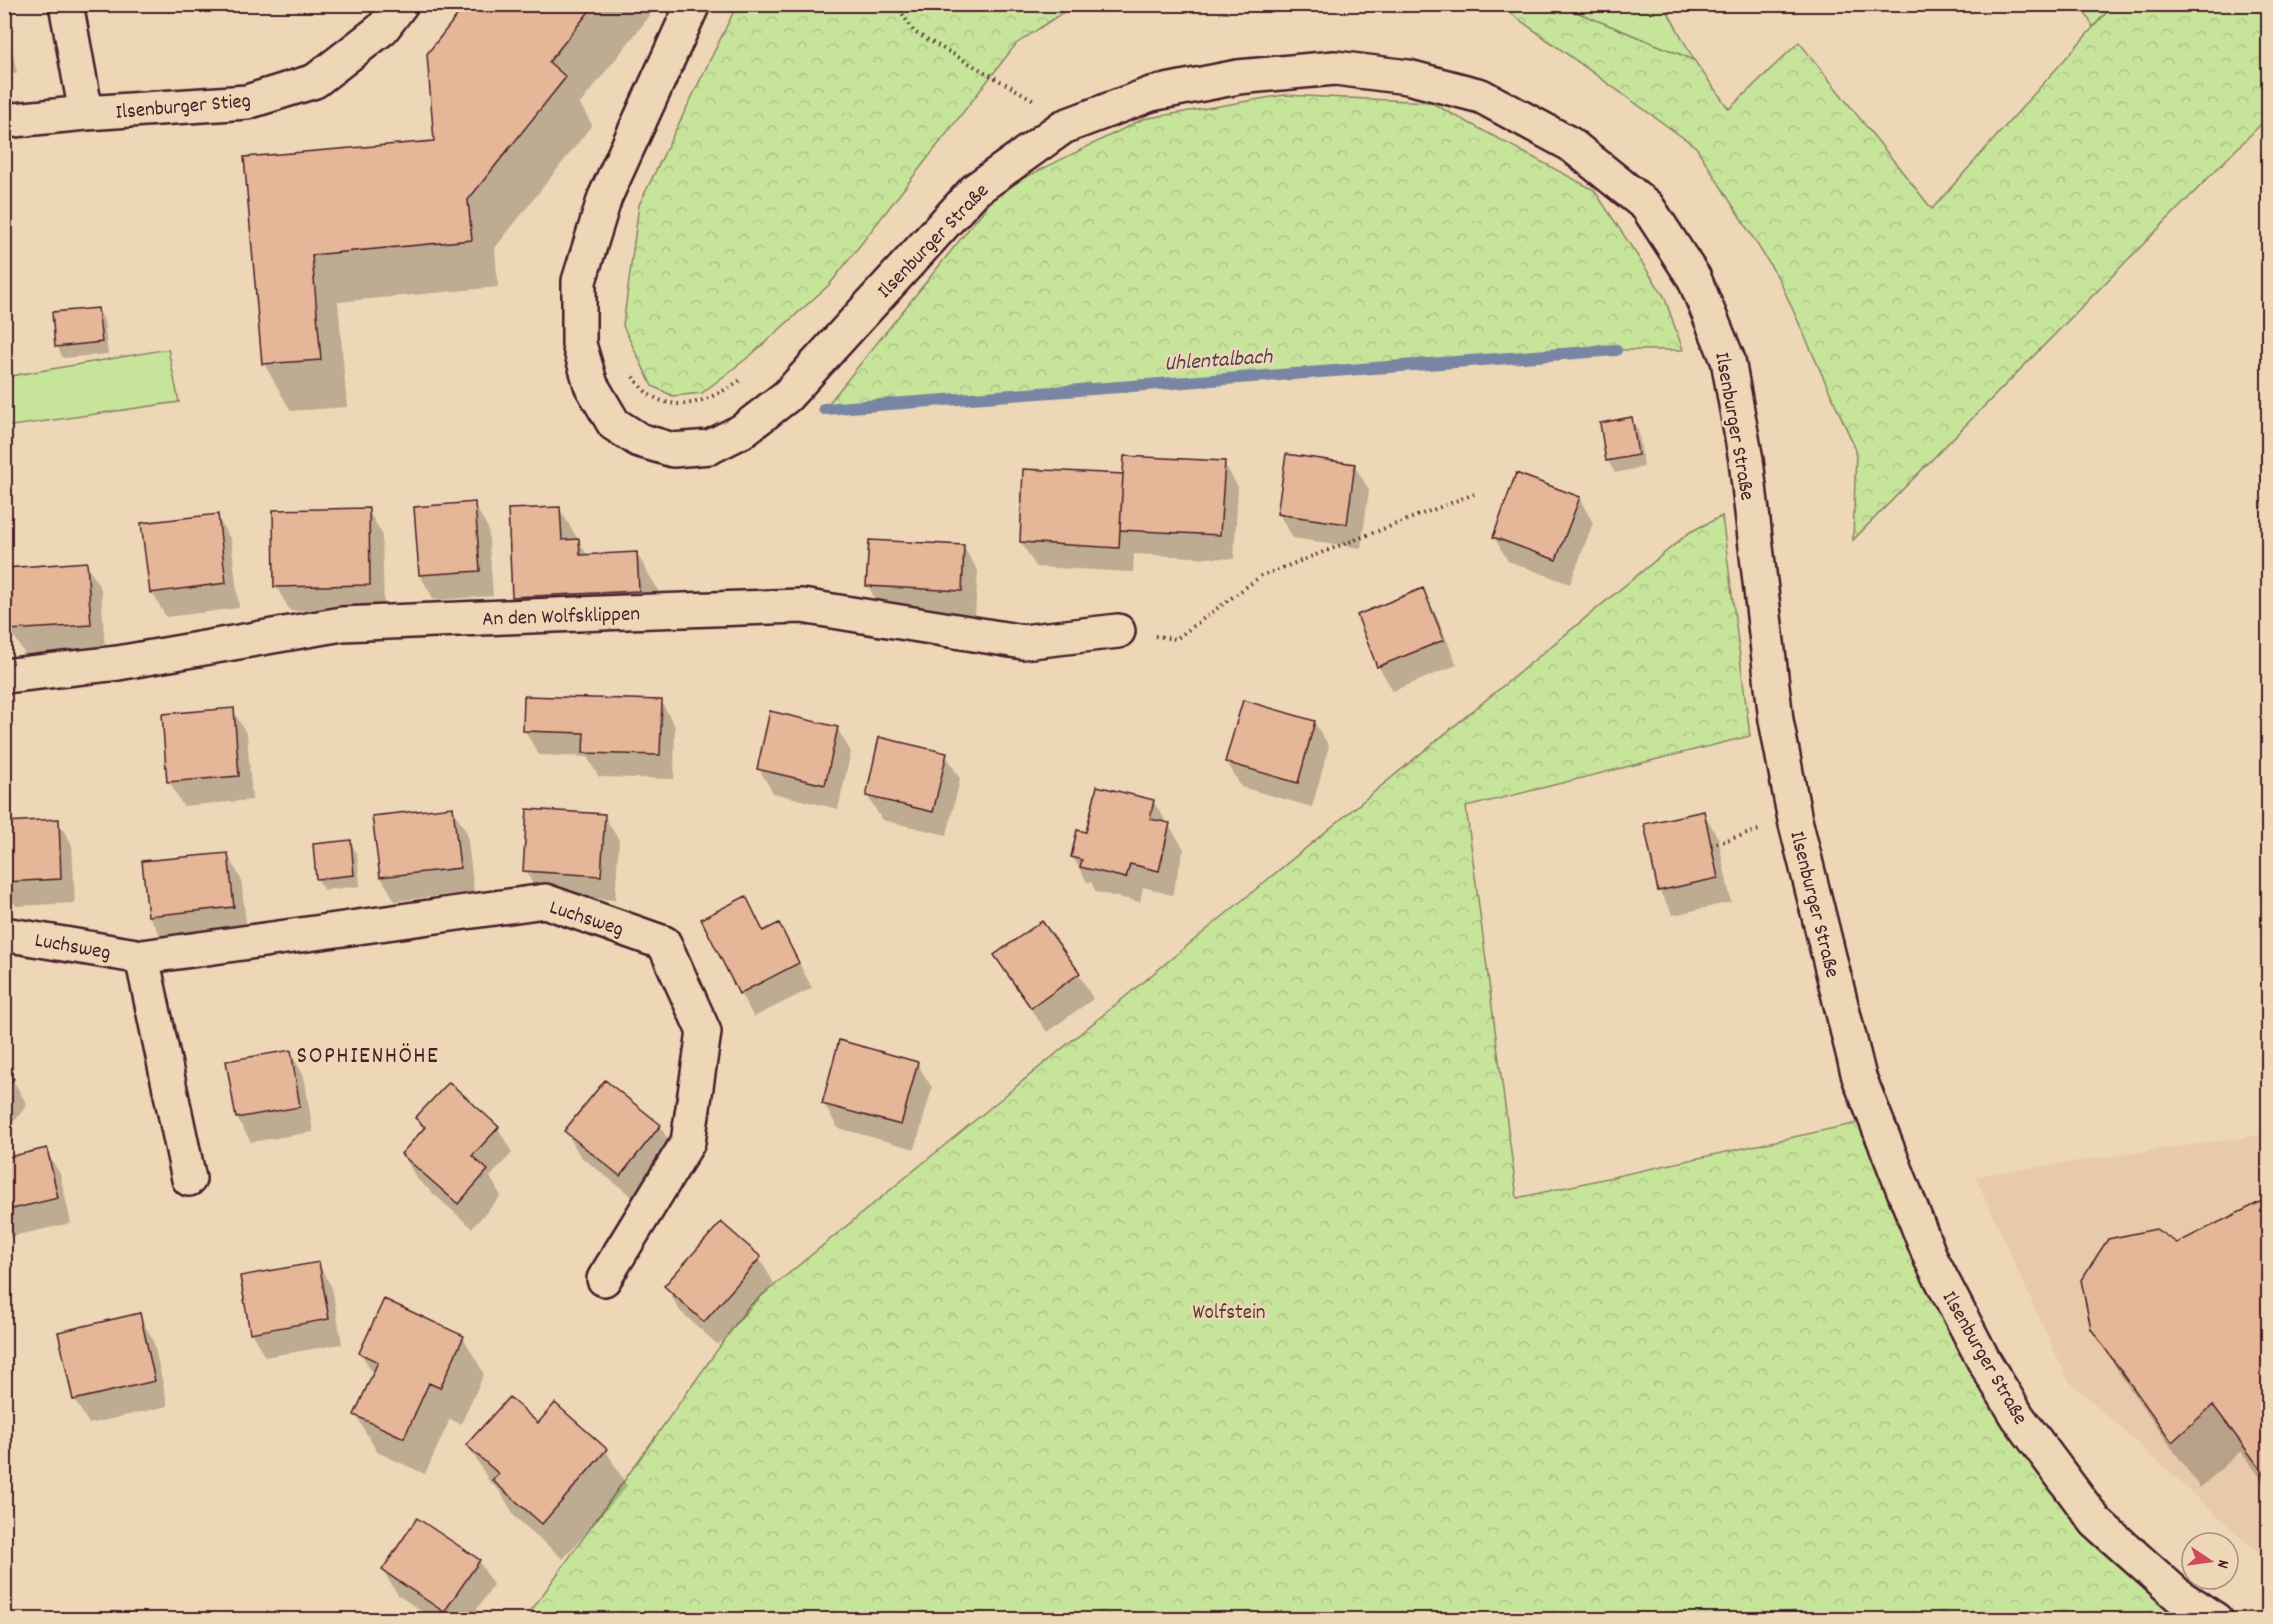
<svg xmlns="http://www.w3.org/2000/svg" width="2273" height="1624" viewBox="0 0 2273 1624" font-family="Dekko,sans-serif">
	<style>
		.built { fill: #e8caaa }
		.grass { fill: #c7e49b; stroke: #888263; stroke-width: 1.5 }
		.forest { fill: url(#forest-crowns); stroke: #888263; stroke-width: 1.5 }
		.shadow { fill: #0003 }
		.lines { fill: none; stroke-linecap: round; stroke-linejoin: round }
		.stream { stroke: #7886a4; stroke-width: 12 }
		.building { fill: #e5b697; stroke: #4a1f2b; stroke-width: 1.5 }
		.minor-casing { stroke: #4a1f2b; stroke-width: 38 }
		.secondary-casing { stroke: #4a1f2b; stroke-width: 38 }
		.path { stroke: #4a1f2b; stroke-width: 4; stroke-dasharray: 1.5 4.5; stroke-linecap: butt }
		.minor { stroke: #edd7b6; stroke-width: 33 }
		.secondary { stroke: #edd7b6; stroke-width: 33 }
		.labels { text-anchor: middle; stroke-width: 5; stroke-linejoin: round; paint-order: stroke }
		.street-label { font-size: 21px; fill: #4a1f2b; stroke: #edd7b6 }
		.park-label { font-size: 21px; fill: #5d3d3c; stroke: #edd7b6 }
		.water-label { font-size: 22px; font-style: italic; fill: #594153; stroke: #edd7b6 }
		.quarter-label { font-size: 24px; letter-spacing: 1.5px; fill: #4a1f2b; stroke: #edd7b6 }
	</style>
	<defs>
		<pattern id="forest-crowns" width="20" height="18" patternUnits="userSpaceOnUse" patternTransform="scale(1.5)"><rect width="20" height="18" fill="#c7e49b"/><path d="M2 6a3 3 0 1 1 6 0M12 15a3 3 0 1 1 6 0" fill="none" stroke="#acc386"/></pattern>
	</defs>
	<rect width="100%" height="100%" fill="#edd7b6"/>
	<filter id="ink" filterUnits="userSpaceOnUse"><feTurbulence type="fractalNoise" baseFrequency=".0167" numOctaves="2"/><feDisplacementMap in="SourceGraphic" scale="12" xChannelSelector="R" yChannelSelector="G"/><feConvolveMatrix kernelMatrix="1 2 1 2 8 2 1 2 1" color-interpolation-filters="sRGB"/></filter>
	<g filter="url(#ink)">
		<path class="built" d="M2268,1134V1562L2067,1379L1975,1176Z"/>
		<path class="grass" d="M1559,5H1664L1694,60Z
			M2081,5H2113L2093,27Z
			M168,349L179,402L5,427V377Z"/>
		<path class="forest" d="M737,5H1084L1065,11L1016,44L830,284L751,355L702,393L673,396L652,386L623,326L639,205Z
			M1499,5H1559L1694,60L1729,109L1799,42L1932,209L2113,5H2268V117L1853,540L1856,450L1779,279L1696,147Z
			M1284,95L1430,102L1594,190L1664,296L1683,350H1616L824,409L1000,190L1143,119Z
			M1722,516L1750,736L1466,807L1517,1198L1880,1118L2010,1421L2199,1619L543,1620L531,1611L748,1307L1690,532Z"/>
		<path class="shadow" d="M468,4H659L580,104L592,125L495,248L498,287L338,302L347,407L291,411L264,364L246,159L436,142Z
			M4,14L17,73L4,75Z
			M98,309L104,321L108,354L63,358L57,346Z
			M1631,418L1638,430L1644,467L1615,473L1608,461Z
			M1224,463L1238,487L1234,559L1134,554L1133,572L1036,567L1021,542L1025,471L1125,476Z
			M1354,465L1369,490L1361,548L1293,538L1279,514Z
			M1579,498L1593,523L1570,584L1508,561L1494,537Z
			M474,504L488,528L493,596L434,600L420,575L416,508Z
			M559,508L588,556L637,554L658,590L659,627L535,633L514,597L509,511Z
			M368,510L382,534L384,609L290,611L276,586Z
			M217,516L231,540L239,608L166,617L152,592Z
			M963,546L978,571L975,615L882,610L868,586Z
			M86,564L101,589L105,649L25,654L10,630Z
			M1422,590L1436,614L1457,665L1393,691L1379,667L1359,616Z
			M661,701L675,726L674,779L599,777L587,757L539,755L525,731Z
			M233,710L247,735L252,800L183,806L169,781Z
			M1314,722L1329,746L1312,807L1241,787L1227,762Z
			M837,728L851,752L838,809L773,793L759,769Z
			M946,755L960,779L947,835L882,820L867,795Z
			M1153,801L1184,849L1172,895L1143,887L1140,902L1096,892L1091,882H1087L1073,857L1087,834Z
			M452,808L467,833L474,892L395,901L381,877Z
			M1704,813L1718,838L1731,902L1673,915L1659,890Z
			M604,816L619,840L615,900L539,895L525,870Z
			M58,821L72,845L75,903L16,906L4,887V823Z
			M350,842L357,854L360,886L324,890L317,878Z
			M227,854L241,879L247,932L163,940L149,916Z
			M745,898L764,932L779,925L812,988L754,1017L740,993Z
			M1042,923L1079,974L1093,999L1047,1032L1010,980L996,956Z
			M290,1052L304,1076L313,1132L251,1142L237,1118L228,1063Z
			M917,1063L932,1088L915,1149L838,1128L824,1104Z
			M4,1073L13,1080L27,1105L4,1134Z
			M417,1119L498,1128L512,1153L490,1177L501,1196L472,1228L417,1179L403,1154L424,1131Z
			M660,1126L674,1150L635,1199L580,1156L566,1131Z
			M46,1150L60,1174L71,1223L4,1238V1159Z
			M2268,1200V1488L2241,1451L2200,1488L2121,1376L2093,1328L2177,1245Z
			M759,1258L774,1283L718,1345L680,1311L666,1286Z
			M318,1263L332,1288L342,1344L265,1357L251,1332Z
			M139,1315L153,1340L168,1406L89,1424L74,1399Z
			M463,1337L484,1374L461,1424L450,1419L425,1474L377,1452L356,1415L374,1376L361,1353Z
			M538,1425L605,1449L627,1486L563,1559L515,1517L500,1491L489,1481L468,1445Z
			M479,1561L493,1585L470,1620H434L398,1595L383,1571Z"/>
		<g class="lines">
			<path class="stream" d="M824,409L1616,350
				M2137,1620V1619"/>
		</g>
		<path class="building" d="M466,4H595L549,62L566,77L468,200L472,240L312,255L321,360L262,364L244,157L434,141L427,54Z
			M98,308L102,342L55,347L52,312Z
			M1632,417L1638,455L1606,461L1600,423Z
			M1286,454L1355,464L1347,524L1277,514Z
			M1124,456L1225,461L1220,535L1120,530Z
			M1023,469L1123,474L1119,548L1020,542Z
			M1516,473L1580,497L1556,560L1493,537Z
			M475,502L480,571L419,575L414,507Z
			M560,507L562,540L579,539L580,555L637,552L639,591L512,597L508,509Z
			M369,508L370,585L274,587L273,510Z
			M218,514L226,583L150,593L141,523Z
			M869,540L964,545L962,591L866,586Z
			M87,562L91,625L9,630L5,568Z
			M1423,588L1444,640L1377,667L1357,615Z
			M524,696L662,700L660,755L583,753L584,733L523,731Z
			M1243,700L1315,721L1298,783L1225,762Z
			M234,708L239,776L167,782L162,714Z
			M770,711L838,727L825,785L757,769Z
			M879,737L947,753L933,812L866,796Z
			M1097,786L1154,800L1150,819L1170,823L1159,871L1130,864L1126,878L1080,867L1082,860L1071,857L1077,830L1086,832Z
			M453,807L460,868L380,877L372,816Z
			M527,809L605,814L601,876L523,871Z
			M1704,811L1718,878L1658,891L1644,824Z
			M59,819L61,879L4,882V822Z
			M351,840L354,875L316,879L313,844Z
			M228,853L234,907L148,916L142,861Z
			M746,896L763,931L779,923L799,963L739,994L701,919Z
			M1042,921L1080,973L1031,1008L994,955Z
			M839,1040L918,1062L901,1125L822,1104Z
			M291,1050L300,1107L236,1118L226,1061Z
			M4,1071L14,1079L4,1092Z
			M605,1080L661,1125L620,1176L564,1131Z
			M449,1082L499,1127L472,1156L488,1170L458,1204L401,1154L425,1127L415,1118Z
			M47,1148L58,1198L4,1211V1158Z
			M2268,1198V1479L2213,1405L2172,1442L2091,1329L2081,1280L2108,1239L2156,1229L2177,1243Z
			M721,1222L761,1257L704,1322L664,1286Z
			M319,1262L329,1319L250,1333L240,1276Z
			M384,1299L464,1336L440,1388L429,1383L404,1438L354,1415L378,1362L359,1353Z
			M140,1313L155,1381L73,1400L58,1332Z
			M509,1397L538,1423L555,1403L607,1449L542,1524L492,1480L499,1474L466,1445Z
			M417,1518L480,1560L444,1612L382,1570Z"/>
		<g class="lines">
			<g class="minor-casing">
				<path id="minor" d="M66,4L86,113
					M4,121L86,113L247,102L315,81L382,29L401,4
					M4,676L118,663L342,624L626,612L802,606L1023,642L1118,631
					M4,934L142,957L545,901L664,943L704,1032L688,1142L604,1279
					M142,957L189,1179"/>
			</g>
			<g class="secondary-casing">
				<path id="secondary" d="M693,4L605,197L579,281V344L591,385L614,424L639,440L673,450L710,447L742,431L787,396L975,190L1063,127L1151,94L1238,77L1335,68L1408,77L1481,96L1570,144L1647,206L1694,278L1728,360L1746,460L1776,720L1795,820L1859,1077L1931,1259L1984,1361L2018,1417L2096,1522L2179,1596L2216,1620"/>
			</g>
			<path class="path" d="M896,4L914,32L1034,100
				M633,377C638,383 644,391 650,395C682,415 714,398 742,379
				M1155,636L1176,639L1261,576L1474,494
				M1711,845L1759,830"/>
			<use href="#minor" class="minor"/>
			<use href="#secondary" class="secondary"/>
		</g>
	</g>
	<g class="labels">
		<g class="street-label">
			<text transform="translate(183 105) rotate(-5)" y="7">Ilsenburger Stieg</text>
			<text transform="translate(932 240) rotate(-46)" y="7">Ilsenburger Straße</text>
			<text transform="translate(1736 426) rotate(80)" y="7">Ilsenburger Straße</text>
			<text transform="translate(561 615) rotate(-2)" y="7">An den Wolfsklippen</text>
			<text transform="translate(1816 904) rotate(76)" y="7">Ilsenburger Straße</text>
			<text transform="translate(587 917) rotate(18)" y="7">Luchsweg</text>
			<text transform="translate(73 945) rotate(10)" y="7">Luchsweg</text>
			<text transform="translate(1986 1357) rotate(60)" y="7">Ilsenburger Straße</text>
		</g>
		<g class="park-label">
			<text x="1229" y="1318">Wolfstein</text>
		</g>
		<g class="water-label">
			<text transform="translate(1218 358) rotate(-4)" y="8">Uhlentalbach</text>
		</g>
		<g class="quarter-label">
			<text x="368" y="1062">SOPHIENHÖHE</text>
		</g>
	</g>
	<rect width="2273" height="1624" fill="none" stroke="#edd7b6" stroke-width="24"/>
	<rect x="12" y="12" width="2249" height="1600" fill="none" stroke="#4a1f2b" stroke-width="2" filter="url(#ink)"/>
	<g transform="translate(2210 1561) rotate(103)"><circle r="28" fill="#edd7b6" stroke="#ac8d7e" stroke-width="1.5"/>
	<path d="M0-4.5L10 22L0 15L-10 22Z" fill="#d1495b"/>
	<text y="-9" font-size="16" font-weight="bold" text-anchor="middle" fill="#4a1f2b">N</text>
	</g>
</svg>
